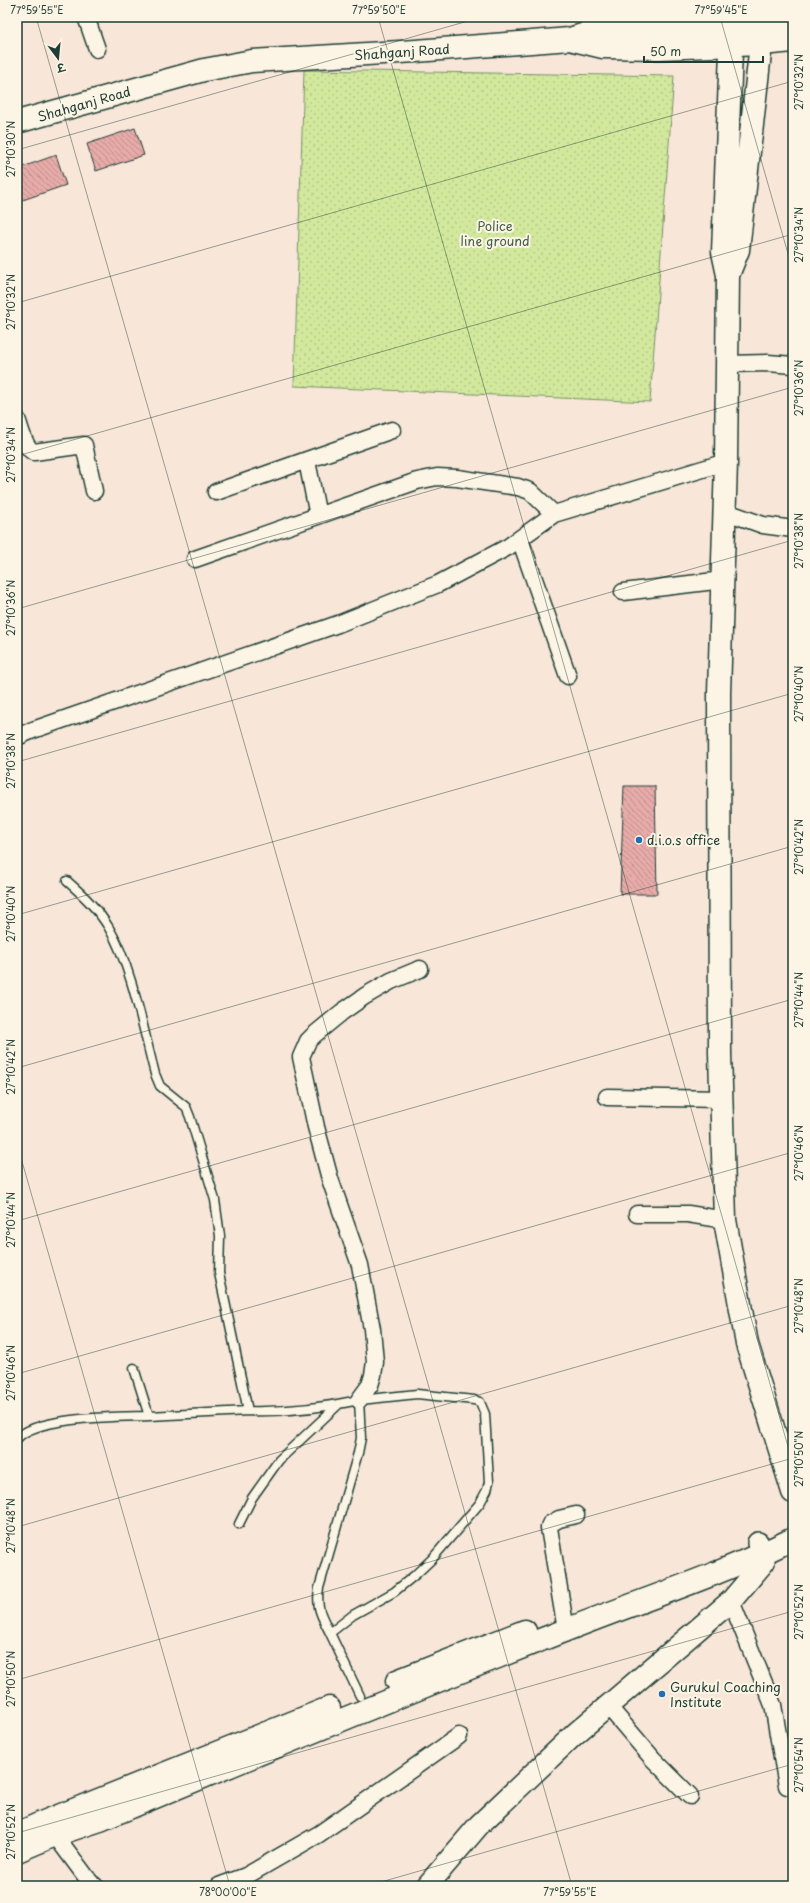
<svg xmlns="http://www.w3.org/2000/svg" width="810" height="1903" viewBox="0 0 810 1903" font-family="'Playpen Sans','Playpen Sans Deva',sans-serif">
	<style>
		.grass { fill: url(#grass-dots); stroke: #789268 }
		.building { fill: url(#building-back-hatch); stroke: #1f3d34 }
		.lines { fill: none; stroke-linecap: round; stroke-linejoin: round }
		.service-casing { stroke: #1f3d34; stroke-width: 11 }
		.minor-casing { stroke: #1f3d34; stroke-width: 19 }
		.tertiary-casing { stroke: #1f3d34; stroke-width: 24 }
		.secondary-casing { stroke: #1f3d34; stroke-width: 25 }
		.primary-casing { stroke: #1f3d34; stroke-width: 25 }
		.service { stroke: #fcf5e5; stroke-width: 8 }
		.minor { stroke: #fcf5e5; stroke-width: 16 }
		.tertiary { stroke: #fcf5e5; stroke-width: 21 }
		.secondary { stroke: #fcf5e5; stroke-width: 22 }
		.primary { stroke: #fcf5e5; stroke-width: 22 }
		.ticks { fill: none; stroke: #1f3d34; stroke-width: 1; stroke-opacity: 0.45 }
		.poi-dot { fill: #1f6fb2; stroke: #fcf5e5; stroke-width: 1.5 }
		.labels { text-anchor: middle; stroke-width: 4; stroke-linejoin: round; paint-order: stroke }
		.street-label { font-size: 13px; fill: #1f3d34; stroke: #fcf5e5 }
		.park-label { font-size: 13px; fill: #435f49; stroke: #fcf5e5 }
		.poi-label { font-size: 13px; fill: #1f3d34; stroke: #fcf5e5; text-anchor: start }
		.neatline { fill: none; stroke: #1f3d34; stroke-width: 1.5 }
		.ticks-label { font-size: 10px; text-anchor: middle; fill: #1f3d34 }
	</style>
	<defs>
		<pattern id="grass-dots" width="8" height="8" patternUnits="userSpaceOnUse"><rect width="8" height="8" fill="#d1e89d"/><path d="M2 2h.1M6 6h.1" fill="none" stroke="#b3c888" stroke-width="1.8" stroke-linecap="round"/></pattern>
		<pattern id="building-back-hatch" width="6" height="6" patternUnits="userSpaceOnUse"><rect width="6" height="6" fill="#e7aba9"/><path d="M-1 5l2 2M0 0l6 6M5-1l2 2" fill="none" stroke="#bb8c8a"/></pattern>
	</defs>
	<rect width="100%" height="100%" fill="#f8e6d9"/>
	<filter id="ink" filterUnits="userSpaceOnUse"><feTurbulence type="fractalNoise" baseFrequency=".025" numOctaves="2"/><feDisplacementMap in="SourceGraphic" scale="8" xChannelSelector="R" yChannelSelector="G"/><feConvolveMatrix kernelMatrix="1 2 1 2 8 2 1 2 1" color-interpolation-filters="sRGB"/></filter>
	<g filter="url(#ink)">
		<path class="grass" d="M304,70L674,76L650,402L294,386Z"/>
		<path class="building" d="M135,128L144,155L96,171L87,144Z
			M56,155L66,185L17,202V169Z
			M624,786H655L657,894H620Z"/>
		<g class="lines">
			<g class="service-casing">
				<path id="service" d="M67,881C83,895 98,909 109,928C132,967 143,1029 155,1074L160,1086L186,1107L190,1117L215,1200L220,1236L219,1273L248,1411C285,1412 322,1408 359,1400L361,1438L358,1453L319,1588C316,1608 321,1615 330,1633
					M134,1368L149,1416L248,1411
					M360,1400L417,1394L474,1400L480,1402L485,1414L489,1482L487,1490L480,1503L432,1559L415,1575L394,1592L353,1615L330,1633L360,1696
					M17,1439C35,1416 120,1417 149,1416
					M239,1524L252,1498L279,1460L339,1404"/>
			</g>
			<g class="minor-casing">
				<path id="minor" d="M86,17L97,49
					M587,17L593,32
					M727,364L768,363L793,365
					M17,419C21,429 24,448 34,452L84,445L94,491
					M307,461L318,516
					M216,492L392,430
					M724,511L763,525L793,529
					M520,539L568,676
					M195,559L417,481L437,477L457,478L518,487L530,491L554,514
					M623,592L723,580
					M17,737L33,730L338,624L438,584L508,547L554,514L726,462
					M607,1097L723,1099
					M637,1214H688L725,1220
					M359,1400L370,1385L373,1375L375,1362L372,1329L360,1265L330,1179L316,1127L301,1057L308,1041L314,1035L342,1012L365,996L391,981L420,969
					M731,1601L773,1705L787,1786
					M566,1630L549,1528L550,1524L559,1519L576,1515
					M608,1706L653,1759L690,1796
					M55,1835L90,1882L95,1886
					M219,1886L246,1876L319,1834L459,1736"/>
			</g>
			<g class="tertiary-casing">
				<path id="tertiary" d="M427,1886L479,1825L575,1734L731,1601L764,1562L758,1543"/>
			</g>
			<g class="secondary-casing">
				<path id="secondary" d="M732,27L723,252L728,275L726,462L719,694L720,1053L725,1220L747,1344L793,1492
					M728,275L738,250L761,44L762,26
					M397,1681L525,1631
					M17,1834L41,1823L329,1708
					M17,1851L55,1835L100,1820C255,1755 410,1691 566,1630C642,1600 720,1575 793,1539"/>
			</g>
			<g class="primary-casing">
				<path id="primary" d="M570,39L603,47L659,48L761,44L793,41
					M17,122L204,70L252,61L416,51L570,39L601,29L732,25L793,21"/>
			</g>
			<use href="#service" class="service"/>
			<use href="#minor" class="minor"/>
			<use href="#tertiary" class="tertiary"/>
			<use href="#secondary" class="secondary"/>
			<use href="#primary" class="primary"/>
		</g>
	</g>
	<path class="ticks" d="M36,17L572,1886M378,17L793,1464M720,17L793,271M17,150L482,17M17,303L793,81M17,456L793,234M17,609L793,387M17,762L793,540M17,915L793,693M17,1068L793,846M17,1144L230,1886M17,1221L793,999M17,1374L793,1152M17,1527L793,1305M17,1680L793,1458M17,1833L793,1611M367,1886L793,1764"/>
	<g class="poi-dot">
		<circle cx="639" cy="840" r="4"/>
		<circle cx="662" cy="1694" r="4"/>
	</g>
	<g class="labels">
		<g class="street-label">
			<text transform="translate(402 52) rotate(-4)" y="5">Shahganj Road</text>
			<text transform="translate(84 104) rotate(-16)" y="5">Shahganj Road</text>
		</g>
		<g class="park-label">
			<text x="495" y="231">Police<tspan x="495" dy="15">line ground</tspan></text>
		</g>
		<g class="poi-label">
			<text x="647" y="845">d.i.o.s office</text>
			<text x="670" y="1692">Gurukul Coaching<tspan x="670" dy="15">Institute</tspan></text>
		</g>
	</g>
	<rect width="810" height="1903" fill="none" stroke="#fcf5e5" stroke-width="44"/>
	<g transform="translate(58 58) rotate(164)" stroke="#fcf5e5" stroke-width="3" paint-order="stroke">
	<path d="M0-3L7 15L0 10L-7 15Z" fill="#1f3d34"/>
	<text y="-6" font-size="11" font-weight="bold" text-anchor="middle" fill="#1f3d34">उ</text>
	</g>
	<path d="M644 56v6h119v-6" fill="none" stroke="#1f3d34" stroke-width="2"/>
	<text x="650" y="56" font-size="12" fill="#1f3d34" stroke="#fcf5e5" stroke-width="3" paint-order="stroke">50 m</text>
	<rect x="22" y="22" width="766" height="1859" class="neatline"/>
	<g class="ticks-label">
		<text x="37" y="14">77°59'55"E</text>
		<text x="379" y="14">77°59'50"E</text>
		<text x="721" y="14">77°59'45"E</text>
		<text transform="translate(799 82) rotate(-90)" y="4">27°10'32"N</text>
		<text transform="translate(11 149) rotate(-90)" y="4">27°10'30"N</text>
		<text transform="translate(799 235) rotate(-90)" y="4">27°10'34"N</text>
		<text transform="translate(11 302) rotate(-90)" y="4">27°10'32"N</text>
		<text transform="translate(799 388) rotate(-90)" y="4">27°10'36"N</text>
		<text transform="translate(11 455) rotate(-90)" y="4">27°10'34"N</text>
		<text transform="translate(799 541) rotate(-90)" y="4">27°10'38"N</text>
		<text transform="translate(11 608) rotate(-90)" y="4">27°10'36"N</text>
		<text transform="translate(799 694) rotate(-90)" y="4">27°10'40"N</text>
		<text transform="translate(11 761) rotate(-90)" y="4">27°10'38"N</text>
		<text transform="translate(799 847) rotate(-90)" y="4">27°10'42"N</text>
		<text transform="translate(11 914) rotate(-90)" y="4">27°10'40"N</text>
		<text transform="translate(799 1000) rotate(-90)" y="4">27°10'44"N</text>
		<text transform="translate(11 1067) rotate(-90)" y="4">27°10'42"N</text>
		<text transform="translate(799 1153) rotate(-90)" y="4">27°10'46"N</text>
		<text transform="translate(11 1220) rotate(-90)" y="4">27°10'44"N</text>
		<text transform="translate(799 1306) rotate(-90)" y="4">27°10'48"N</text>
		<text transform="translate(11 1373) rotate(-90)" y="4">27°10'46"N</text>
		<text transform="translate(799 1459) rotate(-90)" y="4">27°10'50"N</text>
		<text transform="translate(11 1526) rotate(-90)" y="4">27°10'48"N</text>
		<text transform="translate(799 1612) rotate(-90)" y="4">27°10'52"N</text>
		<text transform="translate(11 1679) rotate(-90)" y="4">27°10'50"N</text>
		<text transform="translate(799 1765) rotate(-90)" y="4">27°10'54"N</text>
		<text transform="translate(11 1832) rotate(-90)" y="4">27°10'52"N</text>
		<text x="228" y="1896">78°00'00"E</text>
		<text x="570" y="1896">77°59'55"E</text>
	</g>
</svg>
